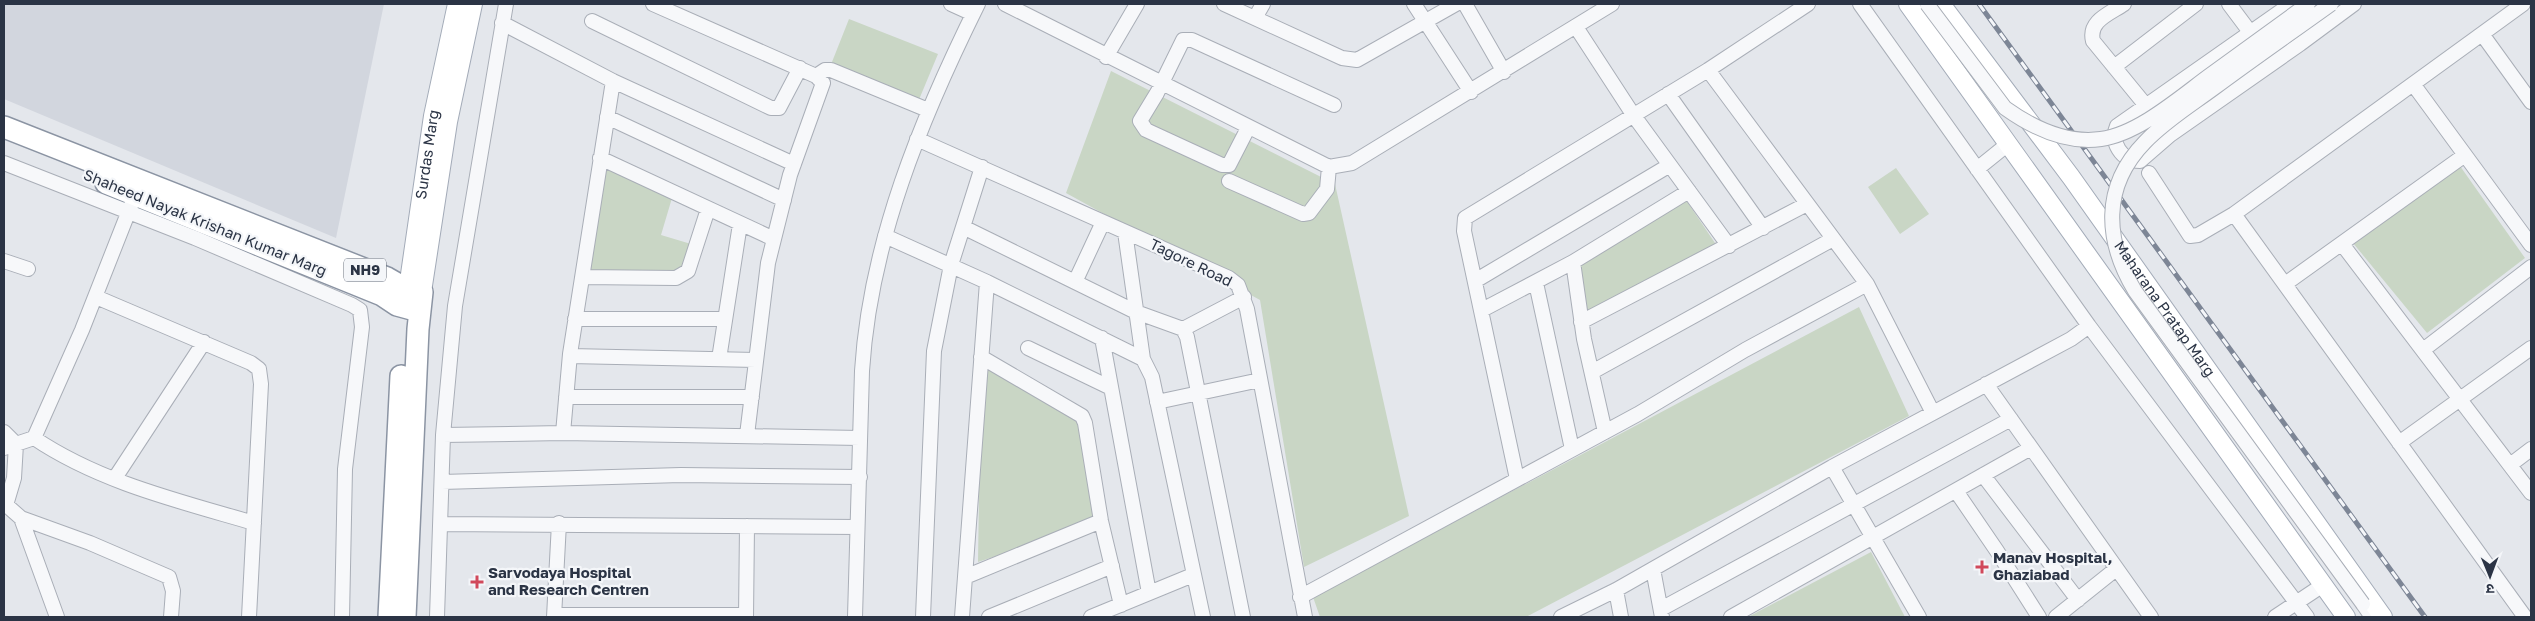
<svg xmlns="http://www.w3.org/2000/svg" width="2535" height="621" viewBox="0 0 2535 621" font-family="'Golos Text','Noto Sans Devanagari',sans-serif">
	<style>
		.built { fill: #d2d6de }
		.green { fill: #c9d6c5 }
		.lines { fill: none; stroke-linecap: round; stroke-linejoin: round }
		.minor-casing { stroke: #a9aeb7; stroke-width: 16 }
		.major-casing { stroke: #a3abb8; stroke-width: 20 }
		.highway-casing { stroke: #8b94a3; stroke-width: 24 }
		.minor { stroke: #f7f8fa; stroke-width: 14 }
		.major { stroke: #fff; stroke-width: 18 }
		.highway { stroke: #fff; stroke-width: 21 }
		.rail-casing { stroke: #7d8696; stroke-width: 5 }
		.rail { stroke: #f4f6f9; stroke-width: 3; stroke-dasharray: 9; stroke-linecap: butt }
		.minor-bridge-casing { stroke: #a9aeb7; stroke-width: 16; stroke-linecap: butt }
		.minor-bridge { stroke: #f7f8fa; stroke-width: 14 }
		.poi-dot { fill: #d1495b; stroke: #f4f6f9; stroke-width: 2 }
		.labels { text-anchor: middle; stroke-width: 4.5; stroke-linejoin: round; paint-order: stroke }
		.shield { fill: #f4f6f9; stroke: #676e7b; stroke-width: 1 }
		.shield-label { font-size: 14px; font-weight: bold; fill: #2b3445 }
		.street-label { font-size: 15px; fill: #2b3445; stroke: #f4f6f9 }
		.poi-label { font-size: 15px; font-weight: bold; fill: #2b3445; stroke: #f4f6f9; text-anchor: start }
	</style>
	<rect width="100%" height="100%" fill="#e4e7ec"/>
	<path class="built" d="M4,4H384L336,238L4,99Z"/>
	<path class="green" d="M849,19L938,54L918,102L830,67Z
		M1111,71L1335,184L1409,516L1304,567L1260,300L1066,193Z
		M2460,166L2525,258L2427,333L2353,243Z
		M1896,168L1929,214L1900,234L1868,187Z
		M606,169L672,198L661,235L691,244L682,272L590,273Z
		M1686,200L1717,246L1584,317L1576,266Z
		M1859,307L1909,416L1526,617H1320L1313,597Z
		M981,357L1089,423L1101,521L978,562Z
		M1871,552L1905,617H1748Z"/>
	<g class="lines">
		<g class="minor-casing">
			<path id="minor" d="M653,4L816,76L823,83L790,175L768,263L747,435
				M951,4L973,14
				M1005,4L1329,167L1352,163L1612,4
				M1224,4L1342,58L1357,60L1456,4
				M1414,4L1471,92
				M1465,4L1504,72
				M1860,4L2089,326L2307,617
				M2124,4C2109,14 2088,21 2093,41L2152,113
				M2229,4L2250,32
				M2291,4L2117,126C2110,142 2121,161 2140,161L2170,135L2300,44L2354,4
				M1255,18L1263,4
				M592,21L771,108H779L800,68
				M502,23L613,81L794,164
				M1576,27L1634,116L1729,246
				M2482,34L2531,102
				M1106,57L1137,4
				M2114,67L2196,4
				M1708,70L1867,284L1933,413
				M816,76L825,70H831L928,110
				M2413,84L2531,245
				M1668,94L1763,228
				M607,117L784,200
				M1248,128L1229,165H1222L1146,130L1140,121L1157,93L1183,40H1192L1334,105
				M917,139L1229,278L1238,285L1247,309L1305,617
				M600,158L774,239
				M4,163L195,238L352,305L360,310L362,327L345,469L342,617
				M1977,169L2008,144
				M2149,173L2190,236L2198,235L2234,214L2523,4
				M1229,181L1303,214L1309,213L1327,189L1329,167
				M2234,214L2525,617
				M963,227L1136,312L1183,329L1187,337L1243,617
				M1125,232L1143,359
				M885,236L987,282L1143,359L1152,377L1203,617
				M2342,244L2531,493
				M4,261L28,269
				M582,277L676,278L688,271L708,209
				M1475,281L1670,165
				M1075,282L1103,222
				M1536,283L1572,449
				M2285,284L2465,155
				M96,297L251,363L259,369L261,384L249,617
				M1482,310L1573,262
				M575,319H725
				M1581,322L1807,204
				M1183,329L1244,297
				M1102,338L1149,593
				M1028,348L1111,388
				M2423,350L2531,267
				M570,356L756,360
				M981,357L1082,416L1085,423L1101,521L1121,605
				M719,359L740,224
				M1592,372L1833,239
				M1986,384L2151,617
				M566,397H752
				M1157,402L1260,380
				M4,432L16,444L14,478L6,505
				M1605,432L1584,339L1573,262L1689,191
				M563,433L570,354L613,81
				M443,435L563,433L860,438
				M34,438C99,482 179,501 254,523
				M2399,443L2531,348
				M4,448L34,438L82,330L132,203
				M2510,465L2531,449
				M1832,467L1919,617
				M1983,475L2078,600
				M115,478L204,342
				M1517,479L1464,231L1465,218L1708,70L1808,4
				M442,482L681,475L860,477
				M1956,491L1997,551L2039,617
				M4,503L21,518L90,543L169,577L173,591L171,617
				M21,518L57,617
				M440,524L857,527
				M1653,569L1662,617
				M965,577L1101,521
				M1616,590L1621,617
				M1300,597L1638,414L1745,350L1867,284
				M2363,604L2372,617
				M1661,609L2011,419
				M554,615H746
				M437,617L443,435L455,306L506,4
				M554,617L559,523
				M746,617L747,526
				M855,617L862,371C870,242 921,119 978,4
				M923,617L934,351L951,265L982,167
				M962,617L987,282
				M989,617L1112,566
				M1091,617L1193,575
				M1561,617L1616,590L1832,467L2071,339L2089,326
				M1731,617L2031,448
				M2056,617L2116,569
				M2275,617L2323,585"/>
		</g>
		<g class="major-casing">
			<g id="major">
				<path d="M1908,4L2346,617"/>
				<path id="s1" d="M1941,4L2071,177L2383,617"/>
				<path d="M422,292L448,122L473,4"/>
				<path id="s2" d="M406,302L433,116L457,4"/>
			</g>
		</g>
		<g class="highway-casing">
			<path id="highway" d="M4,127L387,278L408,290L422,292L418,329L405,617
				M106,183L382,295L397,305L419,311
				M389,617L401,376"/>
		</g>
		<use href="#minor" class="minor"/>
		<use href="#major" class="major"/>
		<use href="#highway" class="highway"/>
		<g class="rail-casing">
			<path id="rail" d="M1979,4L2425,617"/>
		</g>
		<use href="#rail" class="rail"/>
		<g class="minor-bridge-casing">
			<path id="minor-bridge" d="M1927,4L2005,108C2033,128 2066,144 2101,139C2138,134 2179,98 2209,76C2242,52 2275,28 2308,4
				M2331,4C2292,32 2253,59 2214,88C2191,105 2165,121 2145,142C2101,187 2105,241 2135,291L2363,604"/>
		</g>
		<use href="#minor-bridge" class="minor-bridge"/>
	</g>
	<g class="poi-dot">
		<path d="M1979.5 559.5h5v5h5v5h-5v5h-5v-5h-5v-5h5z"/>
		<path d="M474.5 574.5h5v5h5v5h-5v5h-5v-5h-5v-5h5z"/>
	</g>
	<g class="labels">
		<rect class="shield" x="344" y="258.5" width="42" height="23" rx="4"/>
		<g class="shield-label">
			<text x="365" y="275">NH9</text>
		</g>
		<g class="street-label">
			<text dy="5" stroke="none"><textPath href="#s2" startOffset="149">Surdas Marg</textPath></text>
			<text transform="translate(205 223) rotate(22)" y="5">Shaheed Nayak Krishan Kumar Marg</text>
			<text transform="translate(1191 263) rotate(26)" y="5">Tagore Road</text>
			<text dy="5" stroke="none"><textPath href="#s1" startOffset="378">Maharana Pratap Marg</textPath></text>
		</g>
		<g class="poi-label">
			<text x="1993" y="563">Manav Hospital,<tspan x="1993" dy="17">Ghaziabad</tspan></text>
			<text x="488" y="578">Sarvodaya Hospital<tspan x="488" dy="17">and Research Centren</tspan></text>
		</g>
	</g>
	<rect width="2535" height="621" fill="none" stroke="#2b3445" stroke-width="10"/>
	<g transform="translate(2490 576) rotate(179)" stroke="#f4f6f9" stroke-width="4" paint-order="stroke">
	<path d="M0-4L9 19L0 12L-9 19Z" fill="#2b3445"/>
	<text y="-8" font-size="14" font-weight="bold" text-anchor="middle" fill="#2b3445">उ</text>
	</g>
</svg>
